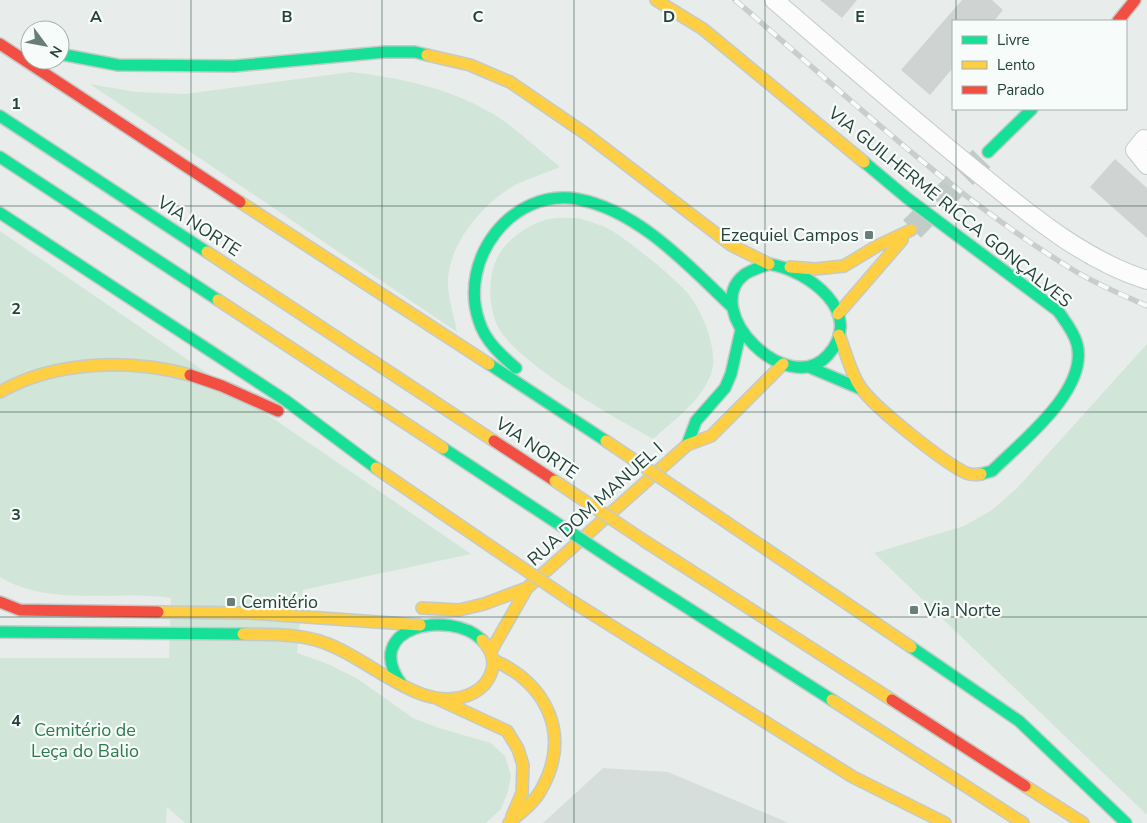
<svg xmlns="http://www.w3.org/2000/svg" width="1147" height="823" viewBox="0 0 1147 823" font-family="'Nunito Sans',sans-serif">
	<style>
		.built { fill: #d6dedb }
		.green { fill: #d1e6d8 }
		.building { fill: #cfd4d2 }
		.lines { fill: none; stroke-linecap: round; stroke-linejoin: round }
		.secondary-tunnel { stroke: #c1cbc8; stroke-width: 25; stroke-dasharray: 25 12; stroke-linecap: butt }
		.street-casing { stroke: #c5cac8; stroke-width: 20 }
		.fast-casing { stroke: #c3cbc8; stroke-width: 14 }
		.slow-casing { stroke: #c3cbc8; stroke-width: 14 }
		.jam-casing { stroke: #c3cbc8; stroke-width: 14 }
		.street { stroke: #fcfcfc; stroke-width: 18 }
		.fast { stroke: #16e098; stroke-width: 11 }
		.slow { stroke: #ffcf43; stroke-width: 11 }
		.jam { stroke: #f24e42; stroke-width: 11 }
		.rail-casing { stroke: #c9cdcc; stroke-width: 5.5 }
		.rail { stroke: #f7fbf9; stroke-width: 4; stroke-dasharray: 11; stroke-linecap: butt }
		.fast-bridge-casing { stroke: #c3ccc9; stroke-width: 14; stroke-linecap: butt }
		.slow-bridge-casing { stroke: #c3ccc9; stroke-width: 14; stroke-linecap: butt }
		.fast-bridge { stroke: #16e098; stroke-width: 11 }
		.slow-bridge { stroke: #ffcf43; stroke-width: 11 }
		.grid { fill: none; stroke: #24423a; stroke-width: 1; stroke-opacity: 0.55 }
		.poi-dot { fill: #697e78; stroke: #f7fbf9; stroke-width: 2 }
		.labels { text-anchor: middle; stroke-width: 4.5; stroke-linejoin: round; paint-order: stroke }
		.street-label { font-size: 18px; fill: #24423a; stroke: #f7fbf9 }
		.poi-label { font-size: 18px; fill: #24423a; stroke: #f7fbf9; text-anchor: start }
		.park-label { font-size: 18px; fill: #2d7a4b; stroke: #f7fbf9 }
		.grid-label { font-size: 16px; text-anchor: middle; font-weight: bold; fill: #24423a; stroke: #f7fbf9; stroke-width: 4.5; stroke-linejoin: round; paint-order: stroke }
	</style>
	<rect width="100%" height="100%" fill="#e8edeb"/>
	<path class="built" d="M603,768L668,772L789,823H543Z"/>
	<path class="green" d="M351,72C407,79 460,90 507,123C525,137 543,153 560,167C544,174 525,179 510,188C481,207 451,242 448,278C447,295 454,315 457,332L90,84L136,92L185,94Z
		M579,218C590,222 602,225 611,230C630,242 677,279 690,296C704,315 719,352 711,374C701,401 674,420 653,439C616,418 512,362 496,323C488,302 488,276 498,256C506,240 530,223 549,219C558,217 570,218 579,218Z
		M0,231L471,554L303,590L297,653L328,664L358,679L413,718L439,728L491,743L505,756L511,776L508,791L501,809L486,823H185L167,807L166,823H0V658H169L171,598C117,590 48,607 0,577Z
		M1147,344V815L874,553L964,526L992,510L1017,488Z"/>
	<path class="building" d="M820,0H857L842,18Z
		M962,0H992L1003,10L994,21H953V68L930,95L901,70Z
		M1115,159L1147,188V238L1090,187Z"/>
	<g class="lines">
		<path class="secondary-tunnel" d="M912,229L988,152"/>
		<g class="street-casing">
			<path id="street" d="M774,0C841,58 908,116 977,172C1028,213 1083,260 1147,280
				M1147,140L1144,139L1135,150L1147,165"/>
		</g>
		<g class="fast-casing">
			<path id="fast" d="M60,54L118,65L234,66L385,52H415L427,55
				M0,116L207,252
				M988,152L1032,109
				M0,157L218,300
				M864,162L907,198L1058,311C1065,321 1074,332 1077,344C1089,390 1021,442 992,471L981,474
				M0,213L285,400L376,468
				M769,264C808,270 866,313 828,355C787,400 700,310 744,275C750,270 762,267 769,264Z
				M489,364L606,441
				M809,367L861,389
				M516,368C501,355 485,341 479,321C458,260 511,188 577,199C638,210 688,265 731,306
				M687,445L696,421L725,388L731,374L741,330
				M443,448L531,506
				M622,566L832,700
				M0,632L243,634
				M911,647L1019,721L1126,823
				M402,685C359,626 451,609 482,640"/>
		</g>
		<g class="slow-casing">
			<path id="slow" d="M656,0L703,29L864,162
				M427,55L470,65L510,82L586,134L731,245L769,264
				M240,202L489,364
				M207,252L494,441
				M790,267L815,269L844,266L877,246L911,230
				M218,300L443,448
				M838,314L902,240
				M839,335C846,352 850,373 861,388C875,408 943,462 966,473C971,475 975,475 981,474
				M0,392C56,360 130,359 190,375
				M376,468L493,548
				M692,499L911,647
				M646,542L892,700
				M570,600L853,777L945,823
				M422,608L459,610L484,604L527,588
				M158,612L250,613L420,625
				M243,634C271,635 298,633 325,643C370,658 424,718 473,693C483,688 489,681 492,670C495,658 490,648 482,640
				M491,651L527,588L687,445L711,436L783,364
				M493,660C547,683 572,735 541,790C534,803 520,813 509,823
				M440,700L507,731L518,749L523,765L522,793L512,816
				M832,700L1023,823
				M1025,786L1083,823"/>
		</g>
		<g class="jam-casing">
			<path id="jam" d="M1118,21L1135,0
				M0,44L240,202
				M190,375L222,386L278,411
				M494,441L555,481
				M0,602L20,610L158,612
				M892,700L1025,786"/>
		</g>
		<use href="#street" class="street"/>
		<use href="#fast" class="fast"/>
		<use href="#slow" class="slow"/>
		<use href="#jam" class="jam"/>
		<g class="rail-casing">
			<path id="rail" d="M735,0C845,94 951,196 1075,271C1098,285 1123,295 1147,306"/>
		</g>
		<use href="#rail" class="rail"/>
		<g class="fast-bridge-casing">
			<path id="fast-bridge" d="M531,506L622,566"/>
		</g>
		<g class="slow-bridge-casing">
			<path id="slow-bridge" d="M606,441L692,499
				M555,481L646,542
				M493,548L570,600"/>
		</g>
		<use href="#fast-bridge" class="fast-bridge"/>
		<use href="#slow-bridge" class="slow-bridge"/>
	</g>
	<path class="grid" d="M191,0V823M382,0V823M574,0V823M765,0V823M956,0V21M956,109V823M0,206H1147M0,412H1147M0,617H1147"/>
	<g class="poi-dot">
		<rect x="864" y="230" width="10" height="10" rx="2.5"/>
		<rect x="226" y="597" width="10" height="10" rx="2.5"/>
		<rect x="909" y="605" width="10" height="10" rx="2.5"/>
	</g>
	<g class="labels">
		<g class="street-label">
			<text transform="translate(950 207) rotate(39)" y="6">VIA GUILHERME RICCA GONÇALVES</text>
			<text transform="translate(199 226) rotate(33)" y="6">VIA NORTE</text>
			<text transform="translate(537 448) rotate(34)" y="6">VIA NORTE</text>
			<text transform="translate(595 504) rotate(-42)" y="6">RUA DOM MANUEL I</text>
		</g>
		<g class="poi-label">
			<text x="859" y="241" text-anchor="end">Ezequiel Campos</text>
			<text x="241" y="608">Cemitério</text>
			<text x="924" y="616">Via Norte</text>
		</g>
		<g class="park-label">
			<text x="85" y="736">Cemitério de<tspan x="85" dy="21">Leça do Balio</tspan></text>
		</g>
	</g>
	<g class="grid-label">
		<text x="96" y="22">A</text>
		<text x="287" y="22">B</text>
		<text x="478" y="22">C</text>
		<text x="669" y="22">D</text>
		<text x="860" y="22">E</text>
		<text x="16" y="109">1</text>
		<text x="16" y="314">2</text>
		<text x="16" y="520">3</text>
		<text x="16" y="726">4</text>
	</g>
	<rect x="952" y="20" width="175" height="90" fill="#f7fbf9" stroke="#a3b1ad"/>
	<rect x="962" y="36" width="25" height="8" fill="#16e098" stroke="#a3b1ad"/>
	<text x="997" y="45" font-size="15" fill="#24423a">Livre</text>
	<rect x="962" y="61" width="25" height="8" fill="#ffcf43" stroke="#a3b1ad"/>
	<text x="997" y="70" font-size="15" fill="#24423a">Lento</text>
	<rect x="962" y="86" width="25" height="8" fill="#f24e42" stroke="#a3b1ad"/>
	<text x="997" y="95" font-size="15" fill="#24423a">Parado</text>
	<g transform="translate(45 45) rotate(122)"><circle r="24" fill="#f7fbf9" stroke="#a3b1ad"/>
	<path d="M0-4L9 19L0 12L-9 19Z" fill="#697e78"/>
	<text y="-8" font-size="14" font-weight="bold" text-anchor="middle" fill="#24423a">N</text>
	</g>
</svg>
